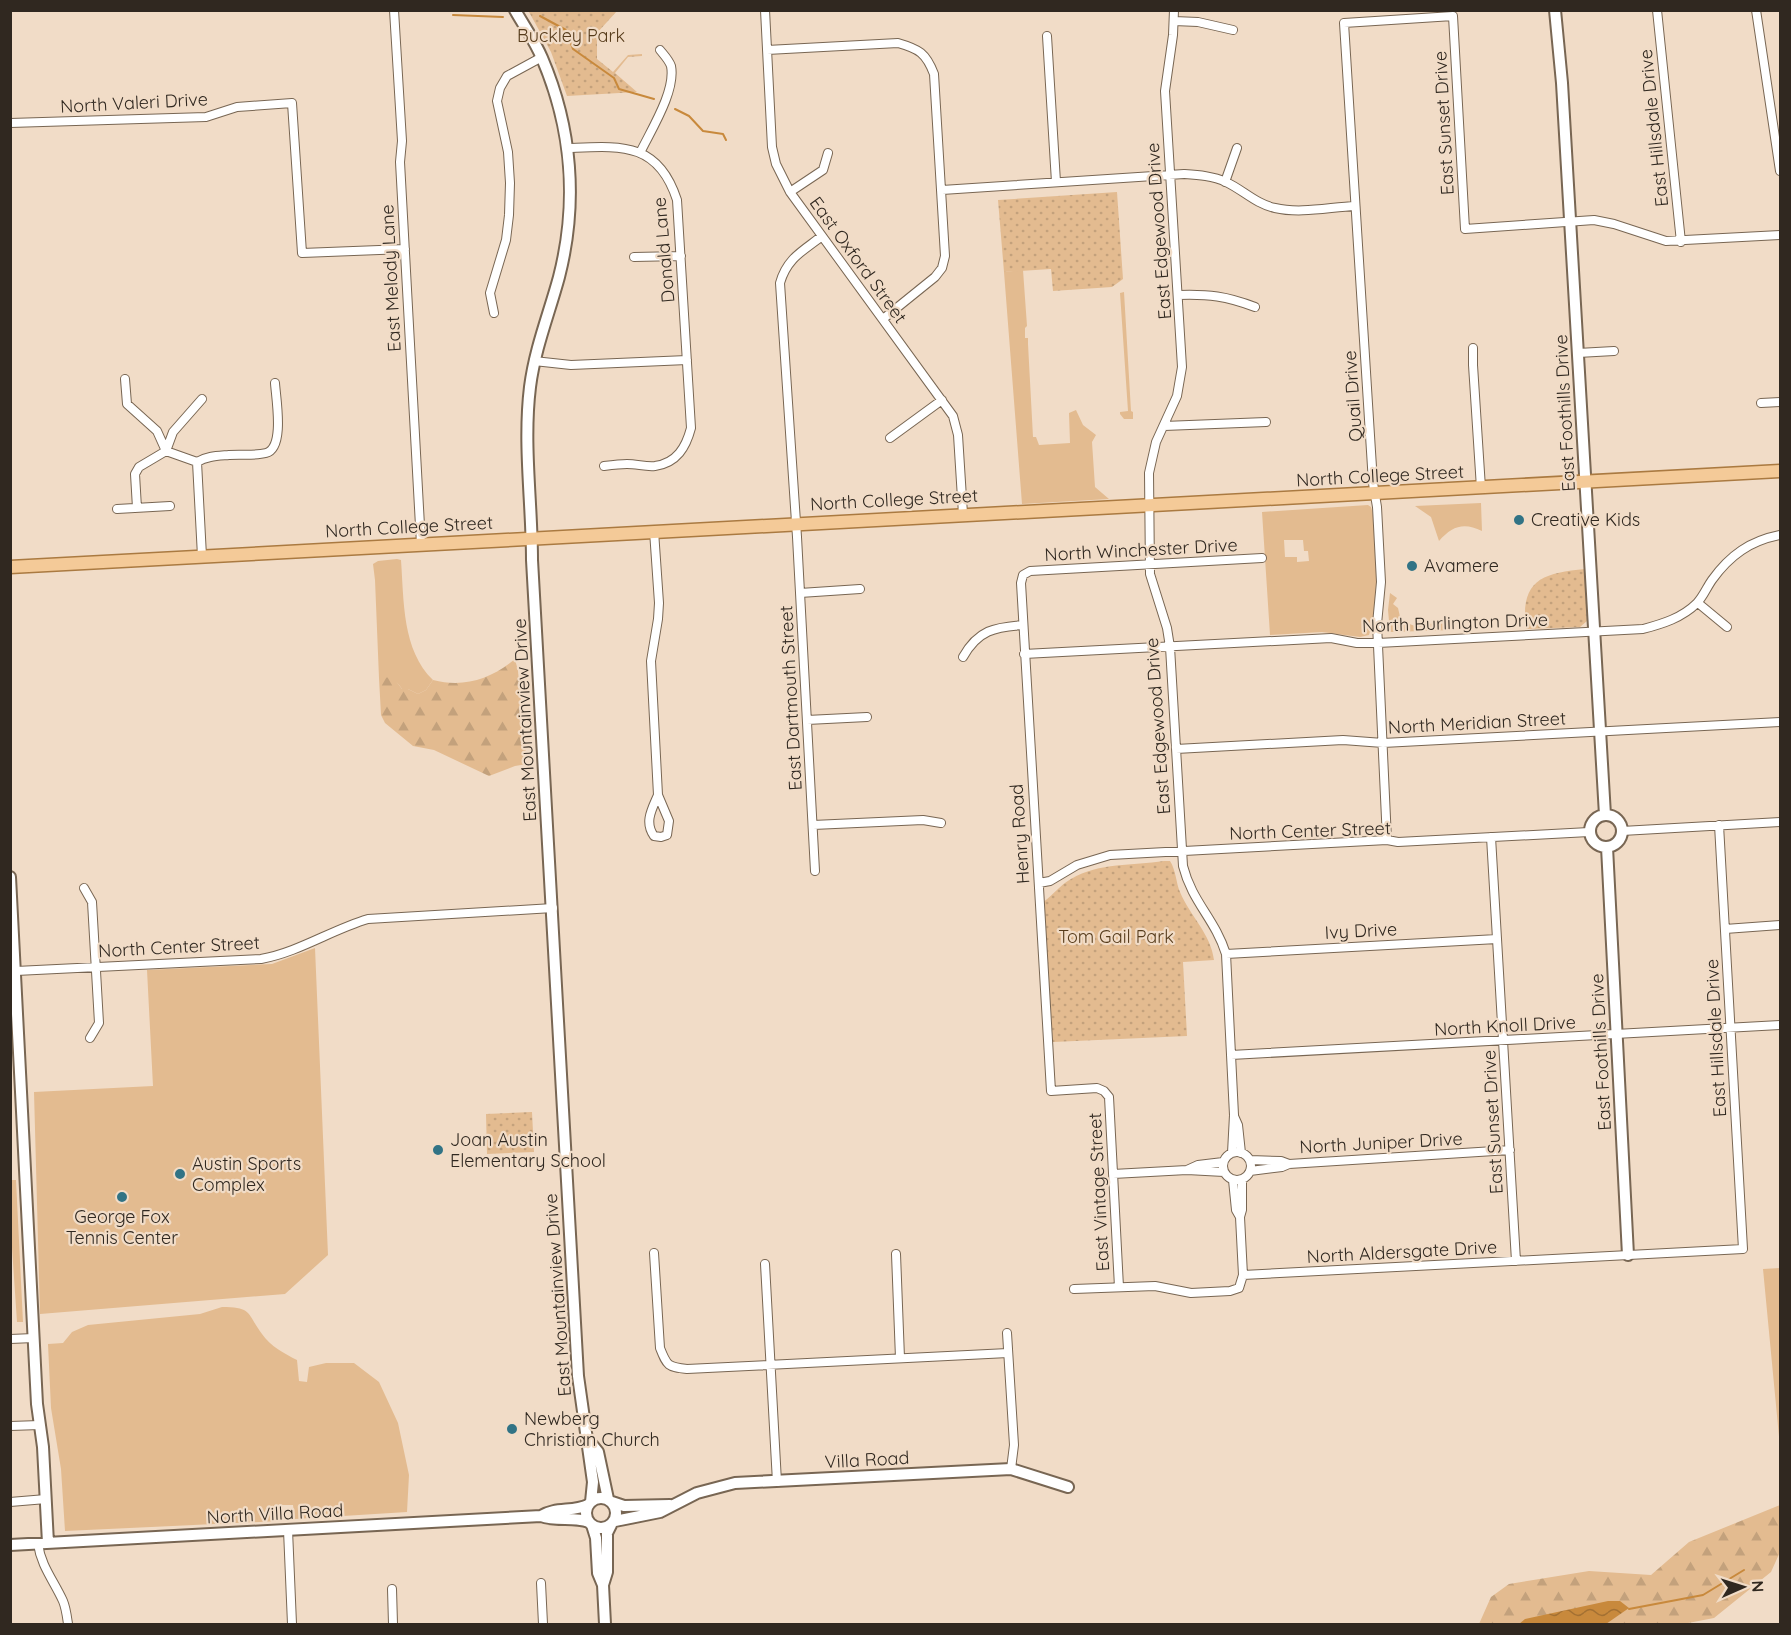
<svg xmlns="http://www.w3.org/2000/svg" width="1791" height="1635" viewBox="0 0 1791 1635" font-family="Quicksand,sans-serif">
	<style>
		.grass { fill: #e3bb90; fill-rule: evenodd }
		.forest { fill: url(#forest-firs) }
		.park { fill: url(#park-dots) }
		.water { fill: url(#water-waves) }
		.lines { fill: none; stroke-linecap: round; stroke-linejoin: round }
		.stream { stroke: #c8893c; stroke-width: 2 }
		.street-casing { stroke: #786653; stroke-width: 10 }
		.secondary-casing { stroke: #786653; stroke-width: 14 }
		.primary-casing { stroke: #aa7a41; stroke-width: 15 }
		.street { stroke: #fff; stroke-width: 8 }
		.secondary { stroke: #fff; stroke-width: 10 }
		.primary { stroke: #f4ca98; stroke-width: 12 }
		.poi-dot { fill: #317385; stroke: #f1dcc7; stroke-width: 2 }
		.labels { text-anchor: middle; stroke-width: 4.5; stroke-linejoin: round; paint-order: stroke }
		.park-label { font-size: 18px; fill: #563b1b; stroke: #f1dcc7 }
		.street-label { font-size: 18px; fill: #302820; stroke: #f1dcc7 }
		.poi-label { font-size: 18px; fill: #302820; stroke: #f1dcc7; text-anchor: start }
	</style>
	<defs>
		<pattern id="forest-firs" width="22" height="20" patternUnits="userSpaceOnUse" patternTransform="scale(1.5)"><rect width="22" height="20" fill="#e3bb90"/><path d="M5 1l3.5 6h-7zM16 11l3.5 6h-7z" fill="#c3a17c"/></pattern>
		<pattern id="park-dots" width="8" height="8" patternUnits="userSpaceOnUse" patternTransform="scale(1.5)"><rect width="8" height="8" fill="#e3bb90"/><path d="M2 2h.1M6 6h.1" fill="none" stroke="#c3a17c" stroke-width="1.8" stroke-linecap="round"/></pattern>
		<pattern id="water-waves" width="16" height="10" patternUnits="userSpaceOnUse" patternTransform="scale(1.5)"><rect width="16" height="10" fill="#c8893c"/><path d="M0 5q4-4 8 0t8 0" fill="none" stroke="#a37032"/></pattern>
	</defs>
	<rect width="100%" height="100%" fill="#f1dcc7"/>
	<path class="grass" d="M1023,270L1027,326L1025,328V338H1028V344L1033,437H1036L1039,445L1070,443L1069,413L1076,410L1083,425L1096,435L1092,442L1095,487L1109,499L1022,504L1004,272Z
		M1124,292L1131,411L1133,412V419H1124L1120,414V412L1128,411L1120,293Z
		M1481,503L1482,531C1464,522 1452,526 1439,541L1431,517L1415,506Z
		M1368,505L1371,507C1379,532 1378,611 1369,635L1360,637L1322,632L1270,635L1262,512ZM1284,540H1303L1304,551H1308L1309,561L1297,562V557H1285Z
		M397,559L401,560C404,601 402,650 433,680L426,690L418,694L408,689H402C396,679 389,678 379,678L375,580L373,564L378,561Z
		M1390,593L1397,598L1393,604L1398,608L1401,621L1415,626L1418,624L1454,623V630L1390,632L1388,610Z
		M315,948L328,1255L285,1294L40,1314L34,1092L153,1086L147,970L272,964Z
		M11,1180H16L23,1322H17L10,1218Z
		M1780,1268V1447L1763,1269Z
		M222,1307C253,1307 247,1314 262,1334C270,1346 285,1354 297,1360L299,1381L307,1382L309,1367L326,1363H354L379,1382L398,1423L409,1475L407,1512L295,1519L293,1505H280V1521L65,1531L61,1469L51,1408L48,1344L63,1343L72,1332L88,1325L200,1314Z"/>
	<path class="forest" d="M515,659L518,671L527,764L515,766L489,776L434,750L413,746L385,723L381,715L379,678L393,677L402,689H408L418,694L426,690L433,680C464,688 491,679 515,659Z
		M1780,1505V1552L1771,1572L1714,1618L1683,1624H1479L1491,1597L1509,1584L1589,1571L1651,1575L1689,1542Z"/>
	<path class="park" d="M552,10L617,11L597,33V59L613,72L628,55L642,54V56L628,57L615,73L637,92L567,96L551,52L529,12Z
		M1117,192L1123,279L1112,287L1053,291L1051,269L1004,272L998,200Z
		M1585,569L1587,621L1580,627L1526,629C1520,581 1541,573 1585,569Z
		M1164,861H1170C1176,870 1176,883 1180,892C1190,916 1211,934 1214,960L1183,962L1187,1036L1053,1042L1042,903C1052,896 1060,885 1071,879C1100,862 1132,866 1164,861Z
		M532,1112L534,1152L487,1154L486,1114Z"/>
	<path class="water" d="M1608,1601H1620L1629,1608L1606,1624H1519L1525,1619Z"/>
	<g class="lines">
		<path class="stream" d="M453,15L503,17
			M540,16L566,30L573,49L614,78L619,89L654,99
			M675,109L689,116L703,131L723,134L726,140
			M1629,1609L1703,1595L1744,1570"/>
		<g class="street-casing">
			<path id="street" d="M394,10L402,141L400,162L421,544
				M765,10L772,147L776,164L790,192L953,416L958,435L963,514
				M1174,10L1173,35L1165,91L1182,367L1177,396L1156,442L1149,473L1150,574L1167,628L1170,647L1183,866C1192,902 1215,919 1226,954L1234,1115L1232,1153
				M1657,10L1681,242
				M1756,10L1780,171
				M1174,21L1198,22L1233,30
				M1047,36L1056,182
				M767,50L898,43C919,49 926,53 934,74L945,256L942,268L935,277L883,319
				M10,123L206,117L237,107L292,103L302,253L405,249
				M568,148C620,146 658,141 677,200L691,428C686,447 677,463 655,466C646,467 637,464 627,464C620,464 612,465 604,466
				M640,153C651,130 676,91 671,66C669,60 664,55 660,50
				M1225,182L1237,148
				M942,190L1184,174C1198,175 1213,176 1226,182C1243,190 1256,204 1275,208C1301,214 1330,207 1355,206
				M790,192L823,170L828,153
				M634,257L681,256
				M1178,295C1209,294 1226,296 1255,307
				M494,313L490,293L506,240L509,215L510,183L508,152L497,101L500,88L507,76L542,57
				M1473,348V365L1481,488
				M1578,353L1614,351
				M534,361L571,365L687,360
				M125,379L127,404L157,431L166,451L197,462
				M1761,403L1780,402
				M1164,426L1266,422
				M890,438L942,400
				M197,462C207,456 217,456 229,455C240,454 255,456 266,453C285,448 276,399 275,383
				M197,462L202,556
				M137,508L135,474L139,467L166,451L173,432L202,399
				M117,509L170,506
				M654,531L659,603L658,619L651,661L658,795L669,821L667,835L661,837L654,836C644,822 652,809 658,795
				M800,593L860,589
				M1698,603L1727,627
				M1024,654L1331,638L1357,643H1378L1643,629C1662,624 1682,618 1697,603C1703,597 1707,587 1712,580C1730,555 1750,541 1780,535
				M963,657C978,630 995,627 1023,625
				M807,720L867,717
				M1176,749L1343,740L1383,743L1780,722
				M813,825L923,820L941,823
				M1622,831L1780,822
				M1491,837L1516,1261
				M1387,840L1377,624L1381,582L1377,507L1373,483L1344,23L1453,16L1465,229L1594,220L1614,224L1666,241L1780,235
				M815,871L797,537L780,283C787,258 803,251 822,236
				M1039,883L1050,881L1077,865L1110,855L1387,840L1398,842L1589,832
				M84,888L92,902L99,1023L90,1038
				M1725,929L1780,925
				M1226,954L1497,939
				M16,971L261,959C299,952 331,930 368,919L553,908
				M1231,1055L1780,1025
				M1234,1116L1238,1125L1241,1153
				M1223 1166a14 14 0 1 1 28 0a14 14 0 1 1-28 0Z
				M1250,1160L1281,1161L1289,1164
				M1187,1170L1198,1165L1223,1162
				M1250,1171L1282,1167L1289,1164L1510,1150
				M1113,1174L1187,1170L1224,1172
				M1240,1217L1242,1210V1179
				M654,1253L660,1348C667,1366 668,1367 687,1369L1008,1353
				M896,1254L900,1358
				M765,1264L777,1482
				M1243,1275L1743,1249L1719,825
				M1119,1287L1109,1097L1104,1091L1097,1088L1051,1091L1021,583L1023,575L1030,571L1262,558
				M1074,1289L1155,1286L1191,1293L1230,1291L1239,1288L1243,1275L1240,1217L1236,1210L1233,1180
				M1007,1333L1014,1445L1011,1469
				M10,1339L34,1338
				M10,1426L40,1425
				M10,1502L46,1499
				M288,1530L292,1624
				M38,1544C41,1566 54,1581 63,1601C66,1608 67,1617 68,1624
				M541,1583L543,1624
				M392,1589L393,1624"/>
		</g>
		<g class="secondary-casing">
			<path id="secondary" d="M515,10C524,26 535,41 542,58C572,128 578,203 559,277C549,314 535,348 530,387C523,444 532,503 532,560L578,1376L593,1482L591,1502
				M1555,10L1562,83L1605,815
				M1590 831a16 16 0 1 1 32 0a16 16 0 1 1-32 0Z
				M1607,847L1628,1255
				M10,877L37,1404L43,1447L48,1543
				M589,1441L598,1452L608,1499
				M586 1513a15 15 0 1 1 30 0a15 15 0 1 1-30 0Z
				M612,1502L624,1506L670,1505
				M541,1516C555,1507 573,1512 588,1505
				M615,1521L660,1512L697,1493L735,1483L1011,1469L1068,1487
				M592,1525L596,1538L598,1573L603,1585L605,1624
				M10,1545L541,1516C557,1522 573,1516 589,1522
				M603,1585L607,1572V1533L611,1525"/>
		</g>
		<g class="primary-casing">
			<path id="primary" d="M10,567L1780,471"/>
		</g>
		<use href="#street" class="street"/>
		<use href="#secondary" class="secondary"/>
		<use href="#primary" class="primary"/>
	</g>
	<g class="poi-dot">
		<circle cx="1519" cy="520" r="6"/>
		<circle cx="1412" cy="566" r="6"/>
		<circle cx="438" cy="1150" r="6"/>
		<circle cx="180" cy="1174" r="6"/>
		<circle cx="122" cy="1197" r="6"/>
		<circle cx="512" cy="1429" r="6"/>
	</g>
	<g class="labels">
		<g class="park-label">
			<text x="571" y="42">Buckley Park</text>
			<text x="1116" y="943">Tom Gail Park</text>
		</g>
		<g class="street-label">
			<text transform="translate(134 103) rotate(-3)" y="6">North Valeri Drive</text>
			<text transform="translate(1444 123) rotate(-93)" y="6">East Sunset Drive</text>
			<text transform="translate(1654 128) rotate(-96)" y="6">East Hillsdale Drive</text>
			<text transform="translate(1159 231) rotate(-94)" y="6">East Edgewood Drive</text>
			<text transform="translate(664 250) rotate(-95)" y="6">Donald Lane</text>
			<text transform="translate(858 260) rotate(54)" y="6">East Oxford Street</text>
			<text transform="translate(391 278) rotate(-93)" y="6">East Melody Lane</text>
			<text transform="translate(1353 396) rotate(-94)" y="6">Quail Drive</text>
			<text transform="translate(1565 413) rotate(-93)" y="6">East Foothills Drive</text>
			<text transform="translate(1380 476) rotate(-3)" y="6">North College Street</text>
			<text transform="translate(894 500) rotate(-3)" y="6">North College Street</text>
			<text transform="translate(409 527) rotate(-3)" y="6">North College Street</text>
			<text transform="translate(1141 550) rotate(-3)" y="6">North Winchester Drive</text>
			<text transform="translate(1455 623) rotate(-2)" y="6">North Burlington Drive</text>
			<text transform="translate(791 698) rotate(-93)" y="6">East Dartmouth Street</text>
			<text transform="translate(525 720) rotate(-93)" y="6">East Mountainview Drive</text>
			<text transform="translate(1477 723) rotate(-3)" y="6">North Meridian Street</text>
			<text transform="translate(1158 726) rotate(-94)" y="6">East Edgewood Drive</text>
			<text transform="translate(1310 831) rotate(-2)" y="6">North Center Street</text>
			<text transform="translate(1020 834) rotate(-94)" y="6">Henry Road</text>
			<text transform="translate(1361 931) rotate(-3)" y="6">Ivy Drive</text>
			<text transform="translate(179 947) rotate(-3)" y="6">North Center Street</text>
			<text transform="translate(1505 1026) rotate(-3)" y="6">North Knoll Drive</text>
			<text transform="translate(1716 1038) rotate(-93)" y="6">East Hillsdale Drive</text>
			<text transform="translate(1601 1052) rotate(-93)" y="6">East Foothills Drive</text>
			<text transform="translate(1493 1122) rotate(-93)" y="6">East Sunset Drive</text>
			<text transform="translate(1381 1143) rotate(-3)" y="6">North Juniper Drive</text>
			<text transform="translate(1099 1192) rotate(-93)" y="6">East Vintage Street</text>
			<text transform="translate(1402 1252) rotate(-3)" y="6">North Aldersgate Drive</text>
			<text transform="translate(558 1295) rotate(-94)" y="6">East Mountainview Drive</text>
			<text transform="translate(867 1460) rotate(-3)" y="6">Villa Road</text>
			<text transform="translate(275 1514) rotate(-3)" y="6">North Villa Road</text>
		</g>
		<g class="poi-label">
			<text x="1531" y="526">Creative Kids</text>
			<text x="1424" y="572">Avamere</text>
			<text x="450" y="1146">Joan Austin<tspan x="450" dy="21">Elementary School</tspan></text>
			<text x="192" y="1170">Austin Sports<tspan x="192" dy="21">Complex</tspan></text>
			<text x="122" y="1223" text-anchor="middle">George Fox<tspan x="122" dy="21">Tennis Center</tspan></text>
			<text x="524" y="1425">Newberg<tspan x="524" dy="21">Christian Church</tspan></text>
		</g>
	</g>
	<rect width="1791" height="1635" fill="none" stroke="#302820" stroke-width="24"/>
	<g transform="translate(1743 1587) rotate(87)" stroke="#f1dcc7" stroke-width="4.5" paint-order="stroke">
	<path d="M0-4.5L10 22L0 15L-10 22Z" fill="#302820"/>
	<text y="-9" font-size="16" font-weight="bold" text-anchor="middle" fill="#302820">N</text>
	</g>
</svg>
